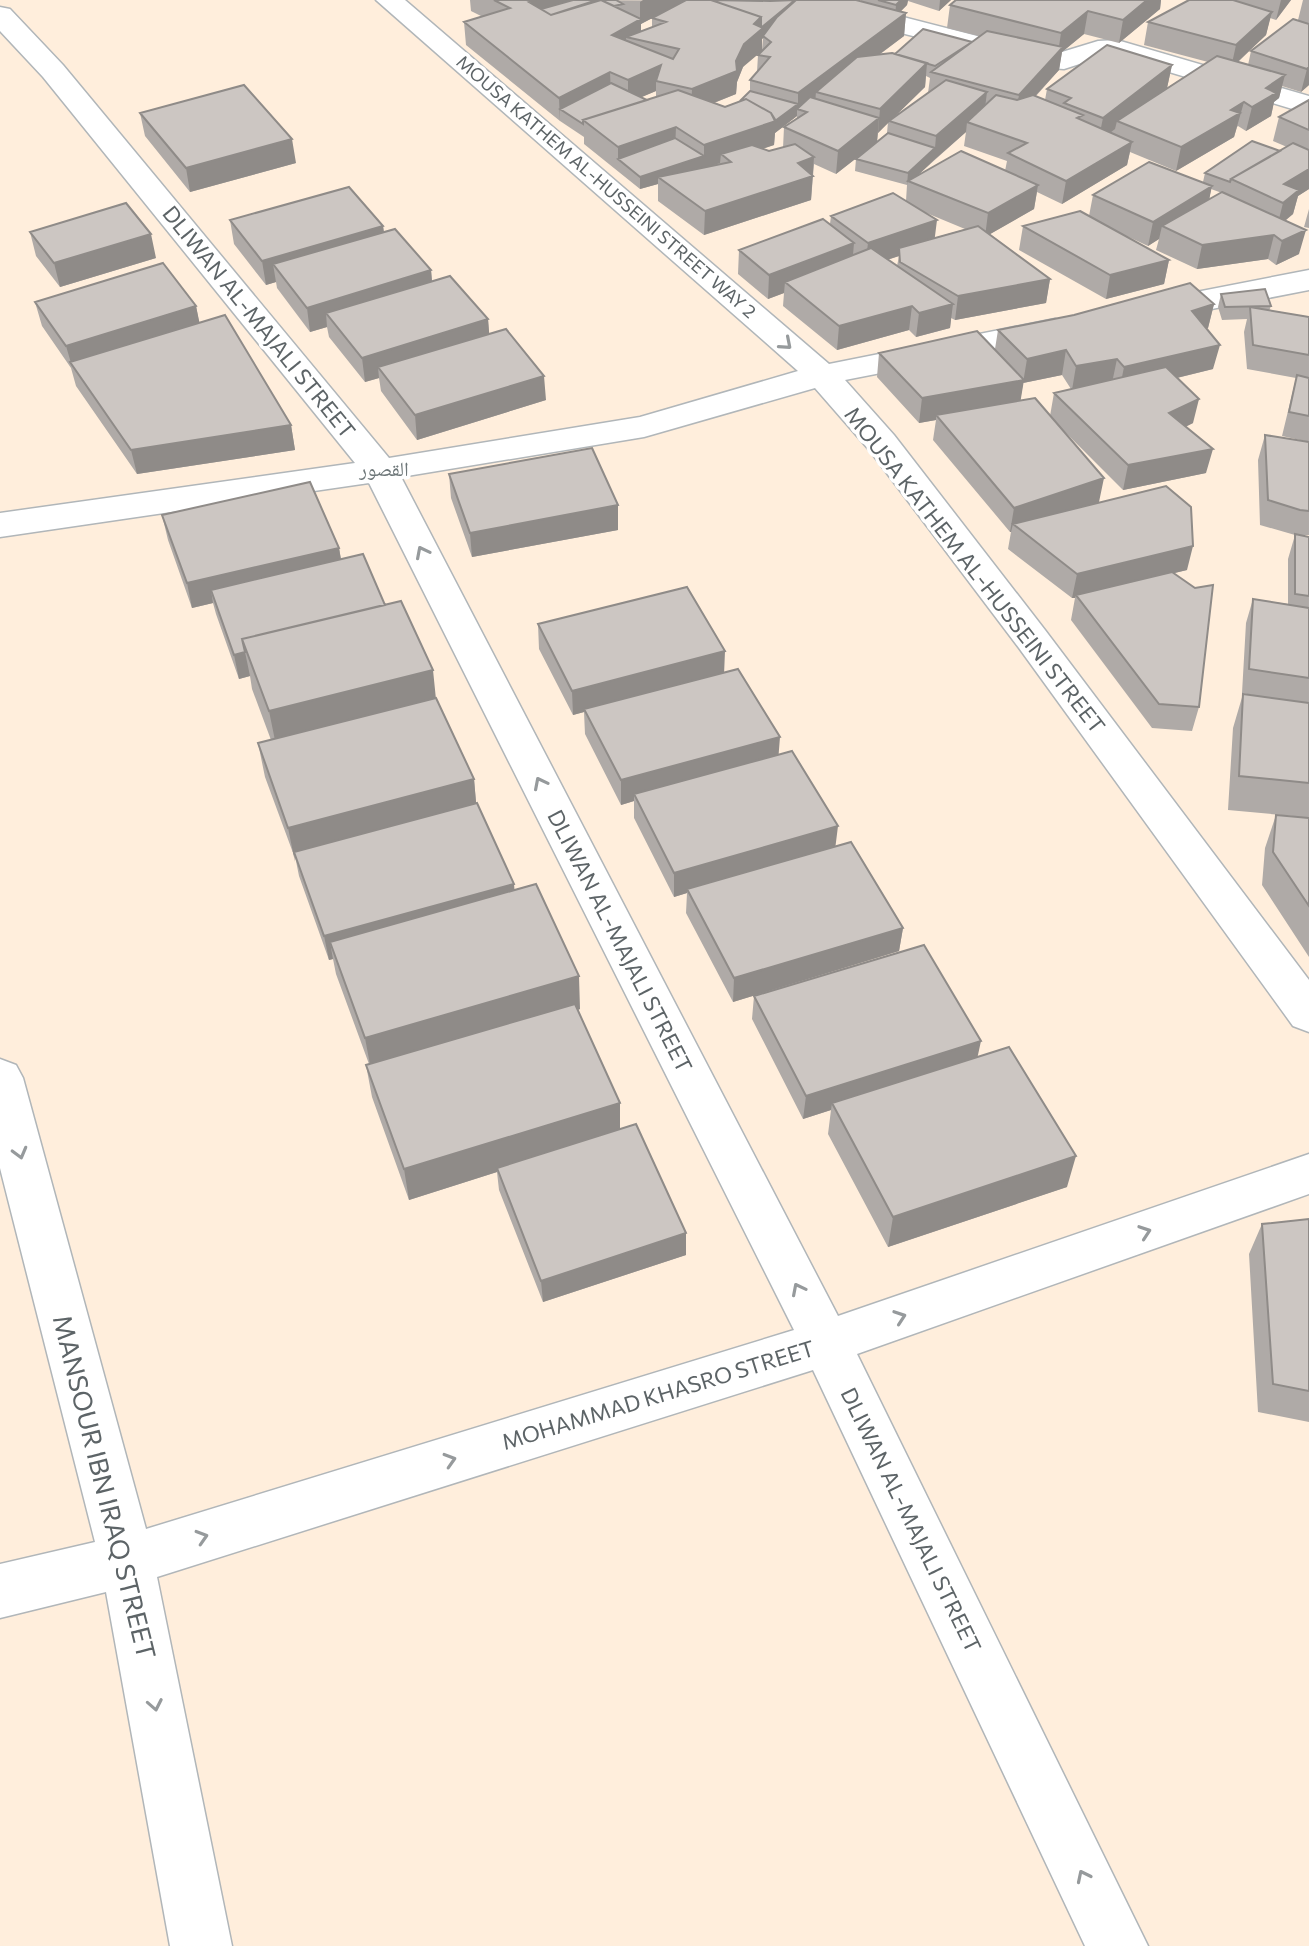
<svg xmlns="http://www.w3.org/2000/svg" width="1309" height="1946" viewBox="0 0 1309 1946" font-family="Commissioner,'Noto Naskh Arabic',sans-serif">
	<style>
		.commercial { fill: #ffeedc }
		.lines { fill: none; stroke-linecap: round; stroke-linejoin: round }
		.minor-casing { stroke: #b1b6b9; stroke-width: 3 }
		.minor { fill: #fff; fill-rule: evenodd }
		.wall { fill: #afaaa7; fill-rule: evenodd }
		.shaded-wall { fill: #8f8b88 }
		.building { fill: #ccc6c2; stroke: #8f8b88; stroke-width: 2 }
		.oneway { stroke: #969a9c }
		.labels { text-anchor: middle; stroke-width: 7; stroke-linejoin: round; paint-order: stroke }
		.far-street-label { font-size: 18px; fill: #5d6467; stroke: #fff }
		.far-neighbourhood-label { font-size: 20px; fill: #6e7779; stroke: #fff }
		.street-label { font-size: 22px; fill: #5d6467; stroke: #fff }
		.near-street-label { font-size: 26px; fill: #5d6467; stroke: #fff }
	</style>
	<rect width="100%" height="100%" fill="#f1ebe5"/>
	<path class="commercial" d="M0,0H1309V1946H0Z"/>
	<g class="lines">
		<g class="minor-casing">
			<path id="minor" d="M376,0H405L829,364L1055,319L1067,322L1071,329L1067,336L1055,339L845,380L894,435L1045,630L1309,980V1032L1293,1026L1019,648L870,451L815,388L644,437L401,477L838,1316L1309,1154V1194L857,1354L1148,1946H1085L813,1370L157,1577L232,1946H170L106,1592L0,1618V1564L95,1542L0,1168V1059L16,1065L23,1078L146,1529L794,1330L369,483L0,537V513L355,463L43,77L0,31V7L10,9L63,65L389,458L640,417L798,371Z
				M792,0H837L1035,51L1062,52L1098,41L1117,40L1309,96V114L1116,56L1101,57L1064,69L1035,67L795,6Z
				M1309,270V290L1150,321L1139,318L1134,311L1139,304L1150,301Z"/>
		</g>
		<use href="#minor" class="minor"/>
	</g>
	<path class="wall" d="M470,0L861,1V0H951L939,11L908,1L907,5L901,11L906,13L904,36L879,55L895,54L972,42L979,36L947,28L950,5L956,0H1161L1160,9L1119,43L1084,34L1062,52L1059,70L1036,96L1045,100L1047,89L1172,65L1167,88L1208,62L1144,45L1148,22L1189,0H1291L1276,20L1270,18L1266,35L1238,62L1248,65L1251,51L1298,20L1303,0H1309V85L1301,92L1282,86L1279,98L1274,102L1271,116L1246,131L1238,126L1237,127L1234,137L1176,171L1130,152L1127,165L1062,204L1037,192L1034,209L990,234L1050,279L1046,303L955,320L951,318L950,328L916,337L909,330L837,350L783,306L784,293L768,299L738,274L739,250L830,224L831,216L906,201L907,185L855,171L856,159L864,152L836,174L814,164L811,200L704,235L658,201V184L640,189L584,144V137L560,121L466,45L464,22L483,17L471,11ZM652,18V27L641,31V24ZM763,38L762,50L758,55L757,72L750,80V91L740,101L725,107L714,103L736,94L737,82L743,67ZM926,76L930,78L928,93L892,119L925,87ZM656,91V97L647,100L641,97ZM797,116V119L784,127L783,148L769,151L762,149L774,145L775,133ZM888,122L887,133L877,141L878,133ZM966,132L964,146L1007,161L1005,171L918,175ZM924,212L965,229L934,238ZM899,256L897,266L887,260Z
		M1309,100V189L1298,196L1293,214L1285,221L1299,254L1276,265L1268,259L1197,269L1156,250L1159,239L1148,246L1118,232L1169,260L1164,284L1106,299L1019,250L1023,226L1089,216L1093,195L1203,182L1205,173L1280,151L1287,147L1273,141L1279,117ZM1211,189L1222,193L1209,200Z
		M140,113L296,163L190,192L145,136Z
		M1309,209V228L1304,227Z
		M230,220L383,226L384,232L431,270L432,281L488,319L489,334L546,400L417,440L381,391L379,378L365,382L329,337L327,327L310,332L277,288L276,282L266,285L234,244Z
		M30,232L156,258L60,287L36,256Z
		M1221,294L1271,306L1269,311L1309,317V442L1282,436L1296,378L1247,369L1244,332L1247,319L1222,320L1218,307Z
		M35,302L196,306L199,322L291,425L295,450L137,474L76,386L71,368L42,326Z
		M1214,304L1208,328L1206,329L1213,369L1177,378L1193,423L1185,427L1206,473L1123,490L1061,428L1099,502L1092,504L1187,570L1174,573L1199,707L1192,731L1152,728L1071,620L1075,598H1072L1008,549L1011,532H1010L933,440L936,420L919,423L877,377L879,353L995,349L998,330ZM1062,375L1071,389L1054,393L1050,416L1020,401L1023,383Z
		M1265,435L1309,442V535H1299L1309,537V957L1262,885L1265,848L1276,815L1293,816L1228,810L1233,728L1243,694L1269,698L1242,693L1246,623L1253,599L1288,604V559L1295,535L1260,525L1258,460Z
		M449,474L618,505V530L472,557L451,498Z
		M162,515L339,548L341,559L385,605L436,698L474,779L476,803L514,884V890L580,1009L578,1010L620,1129L686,1255L543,1302L499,1190L497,1172L409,1200L372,1097L366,1065L369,1064L336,974L333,959L329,960L299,876L296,861L265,777L258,743L271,740L252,689L250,676L239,679L216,614L213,603L192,608L168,540Z
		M538,624L724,673L779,755L835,846L903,928L899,951L733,1002L686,913L687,893L674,897L634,818V801L621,805L585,734L584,712L573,715L539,649Z
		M754,996L978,1057L1067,1187L888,1247L828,1134L831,1110L803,1119L752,1019Z
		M1309,1219V1422L1258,1412L1249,1254L1262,1224Z"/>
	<path class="shaded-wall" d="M536,0H591L541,9L529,2Z
		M643,0H687L641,24V40L626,37V50L612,35L640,19V2Z
		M796,0L795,12L762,39V51L743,67L737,82L736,94L691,112L692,89L736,61L754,24L761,17Z
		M901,0H908L907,5L895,17L896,5Z
		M940,0H951L939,11Z
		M1147,0H1161L1160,9L1119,43L1123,20Z
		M1281,0H1291L1276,20Z
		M1088,11L1084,34L1062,52L1059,70L1015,118L1019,95L1058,53L1061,33Z
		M1272,12L1266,35L1231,68L1236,45Z
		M906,13L904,36L826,94L816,92L815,103L797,109V116L775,133L774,145L728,160L721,154L720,163L664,182L658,177V184L640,189V177L704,156V145L798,104V93Z
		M927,63L925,87L878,133L880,109Z
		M661,65L656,81V91L628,103V80Z
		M1172,65L1167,88L1117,121L1115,129L1098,142L1103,118Z
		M1309,67V85L1301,92L1307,69Z
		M610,72L611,95L560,109V121L559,98Z
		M1285,75L1279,98L1274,102L1271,116L1246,131L1252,107L1266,88Z
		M987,92L984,116L967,122L966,132L934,160L936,136Z
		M1244,102L1234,137L1176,171L1181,147L1231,110Z
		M879,118L877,142L836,174L838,151Z
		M676,127L675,150L618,159V171V147Z
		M292,139L296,163L190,192L186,168Z
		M1132,142L1127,165L1062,204L1066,181Z
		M935,148L934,160L911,182L908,181L907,185L908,173Z
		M814,157L811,200L704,235L705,211L798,163Z
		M1309,169V189L1298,196L1293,214L1277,227L1283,203L1284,184Z
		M1038,185L1034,209L985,237L988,213Z
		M1212,186L1207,210L1162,226L1159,239L1148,246L1153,222Z
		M937,220L934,244L899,248V256L865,267L868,243Z
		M383,226L386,250L273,264L276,282L266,285L262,261Z
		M1306,230L1299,254L1276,265L1282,241Z
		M151,234L156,258L60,287L54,263Z
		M1274,235L1268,259L1197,269L1202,245Z
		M854,243L852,267L785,282L784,293L768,299L769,275Z
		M1169,260L1164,284L1106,299L1110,275Z
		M431,270L433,294L326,313L327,327L310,332L307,308Z
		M1050,279L1046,303L955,320L958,296Z
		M953,304L950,328L916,337L919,313Z
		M1214,304L1208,328L1186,335L1192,311Z
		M196,306L201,330L71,363L66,346Z
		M912,306L909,330L837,350L839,326Z
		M488,319L490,343L378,367L379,378L365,382L362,358Z
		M1220,345L1213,369L1119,392L1124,367Z
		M1066,350L1062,375L1023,383L1027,359Z
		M1117,359L1112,383L1072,390L1076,366Z
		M544,376L546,400L417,440L415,415Z
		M1024,380L1020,404L936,415V420L919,423L922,398Z
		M1199,399L1193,423L1163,438L1169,413Z
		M291,425L295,450L137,474L131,450Z
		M1213,449L1206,473L1123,490L1128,465Z
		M1104,478L1099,502L1019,529L1013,524L1011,532H1010L1014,508Z
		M618,505V530L472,557L470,533Z
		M1193,546L1187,570L1077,597L1076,595L1075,598H1072L1077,574Z
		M339,548L343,572L211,590L213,603L192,608L187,583Z
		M725,651L724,675L584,709V712L573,715L572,691Z
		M245,652L250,676L239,679L234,655Z
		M433,670L438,719L279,760L269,711Z
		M780,737L778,762L634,794V801L621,805V780Z
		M474,779L477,813L294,852L295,862L288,828Z
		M838,826L835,850L687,889V893L674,897V873Z
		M514,884L516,907L330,942L333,959L329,960L324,936Z
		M903,928L899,951L733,1002L734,978Z
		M579,976L580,1009L371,1070L365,1038Z
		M981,1041L976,1064L832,1103L831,1110L803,1119L806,1096Z
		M620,1103V1134L497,1168V1172L409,1200L404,1169Z
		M1076,1156L1067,1187L888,1247L893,1217Z
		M686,1233V1255L543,1302L541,1281Z"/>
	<path class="building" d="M494,0H536L529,2L551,15L601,0L641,19L612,35L673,59L679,49L626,37L666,22L652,18L686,0H711L761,17L754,24L763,28L744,44L736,61L737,71L692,89L656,81L661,65L628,80L610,72L559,98L464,22L510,8Z
		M573,0H597L551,15L541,9Z
		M601,0H616L623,4L614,6Z
		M711,0L770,1L795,0L762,27H761V17Z
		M796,0H856L906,13L798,93L750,80L770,57L758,55L771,42L763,36L777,17Z
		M878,0H901L896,5Z
		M956,0H1147L1123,20L1088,11L1061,33L950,5Z
		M1189,0H1233L1272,12L1236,45L1148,22Z
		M1293,19L1309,24V67L1307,69L1251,51Z
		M923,29L972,42L935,66L895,54Z
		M987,31L1063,47L1019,95L931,72Z
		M1107,45L1172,65L1103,118L1064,103L1071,98L1047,89Z
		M892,53L927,63L880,109L816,92L857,57Z
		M1217,56L1285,75L1266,88L1276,93L1252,107L1244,102L1231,110L1240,113L1181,147L1117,121Z
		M946,80L987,92L936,136L889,121Z
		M611,83L647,100L583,120V124L560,109Z
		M244,85L292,139L186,168L140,113Z
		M678,90L725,107L746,99L771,113L776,121L704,145L676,127L618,147L583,120Z
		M750,91L798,104L775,121L771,113L746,99L740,101Z
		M996,95L1017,100L1033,95L1083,115L1077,118L1132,142L1066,181L1008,153L1027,143L967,122Z
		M810,97L879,118L838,151L784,127L807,112L797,109Z
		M1309,100V130L1279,117Z
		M888,133L935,148L908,173L856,159Z
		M675,138L704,156L640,177L618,159Z
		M1252,141L1280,151L1231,179L1230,182L1205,173Z
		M1293,143L1309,150V169L1284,184L1299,190L1283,203L1231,179Z
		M795,144L814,157L798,163L813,176L705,211L658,177L731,162L721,154L752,145L769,151Z
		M961,151L1038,185L988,213L908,181Z
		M1149,162L1212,186L1153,222L1093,195Z
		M349,187L383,226L262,261L230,220Z
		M1222,192L1306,230L1282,241L1274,235L1202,245L1162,226Z
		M893,193L937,220L868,243L831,216Z
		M126,203L151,234L54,263L30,232Z
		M1080,211L1169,260L1110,275L1023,226Z
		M823,219L854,243L769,275L739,250Z
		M978,226L1050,279L958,296L900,262L899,248Z
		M395,229L431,270L307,308L273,264Z
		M871,248L953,304L919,313L912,306L839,326L785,282Z
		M163,263L196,306L66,346L35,302Z
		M450,276L488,319L362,358L326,313Z
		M1190,283L1214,304L1192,311L1220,345L1124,367L1117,359L1076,366L1066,350L1027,359L998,330L1074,315Z
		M1265,289L1271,306L1225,307L1221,294Z
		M1250,307L1309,317V355L1253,345Z
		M225,315L291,425L131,450L70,362Z
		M506,329L544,376L415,415L378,367Z
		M977,331L1024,380L922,398L879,353Z
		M1166,367L1199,399L1169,413L1213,449L1128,465L1054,393Z
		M1297,375L1309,378V416L1289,412Z
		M1035,398L1104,478L1014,508L936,415Z
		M1265,435L1309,442V511L1300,510L1268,500Z
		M592,448L618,505L470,533L449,474Z
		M310,482L339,548L187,583L162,515Z
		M1166,486L1191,507L1193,546L1077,574L1013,524Z
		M1295,534L1309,537V596L1295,594Z
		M363,554L385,605L242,639L245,652L234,655L211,590Z
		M1172,572L1195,588L1213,585L1199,707L1159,704L1076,595Z
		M687,587L725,651L572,691L538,624Z
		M1253,599L1309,608V678L1249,669Z
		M401,601L433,670L269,711L242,639Z
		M738,669L780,737L621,780L584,709Z
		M1243,694L1309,703V783L1239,776Z
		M436,698L474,779L288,828L258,743Z
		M792,751L838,826L674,873L634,794Z
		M477,803L514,884L324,936L294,852Z
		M1276,815L1309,818V906L1273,852Z
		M851,842L903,928L734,978L687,889Z
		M536,884L579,976L365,1038L330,942Z
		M924,945L981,1041L806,1096L754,996Z
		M575,1004L620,1103L404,1169L366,1065Z
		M1009,1047L1076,1156L893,1217L832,1103Z
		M636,1124L686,1233L541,1281L497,1168Z
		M1309,1219V1391L1273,1384L1262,1224Z"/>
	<defs><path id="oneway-chevron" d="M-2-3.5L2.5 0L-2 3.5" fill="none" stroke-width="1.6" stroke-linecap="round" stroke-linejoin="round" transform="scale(2)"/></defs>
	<g class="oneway">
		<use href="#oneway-chevron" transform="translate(786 344) rotate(41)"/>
		<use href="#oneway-chevron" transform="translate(422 552) rotate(-117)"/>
		<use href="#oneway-chevron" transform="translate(540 783) rotate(-117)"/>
		<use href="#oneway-chevron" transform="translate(20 1153) rotate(75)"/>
		<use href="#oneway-chevron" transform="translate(1145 1232) rotate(-19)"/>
		<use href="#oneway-chevron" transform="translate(798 1289) rotate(-117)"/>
		<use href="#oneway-chevron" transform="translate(900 1317) rotate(-19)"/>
		<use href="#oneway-chevron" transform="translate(450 1460) rotate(-17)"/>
		<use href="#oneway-chevron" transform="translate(202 1537) rotate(-17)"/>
		<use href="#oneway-chevron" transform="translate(155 1705) rotate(79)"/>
		<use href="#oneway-chevron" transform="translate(1083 1876) rotate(-116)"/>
	</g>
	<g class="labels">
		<g class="far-street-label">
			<text transform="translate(606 187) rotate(41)" y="6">MOUSA KATHEM AL-HUSSEINI STREET WAY 2</text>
		</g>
		<g class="far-neighbourhood-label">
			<text x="384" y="476">القصور</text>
		</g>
		<g class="street-label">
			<text transform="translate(259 322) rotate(51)" y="8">DLIWAN AL-MAJALI STREET</text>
			<text transform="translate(975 570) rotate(52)" y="8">MOUSA KATHEM AL-HUSSEINI STREET</text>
			<text transform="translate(620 941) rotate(63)" y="8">DLIWAN AL-MAJALI STREET</text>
			<text transform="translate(658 1395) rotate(-17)" y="8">MOHAMMAD KHASRO STREET</text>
			<text transform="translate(911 1520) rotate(64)" y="8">DLIWAN AL-MAJALI STREET</text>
		</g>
		<g class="near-street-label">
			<text transform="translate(104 1487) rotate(76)" y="9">MANSOUR IBN IRAQ STREET</text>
		</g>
	</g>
</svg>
